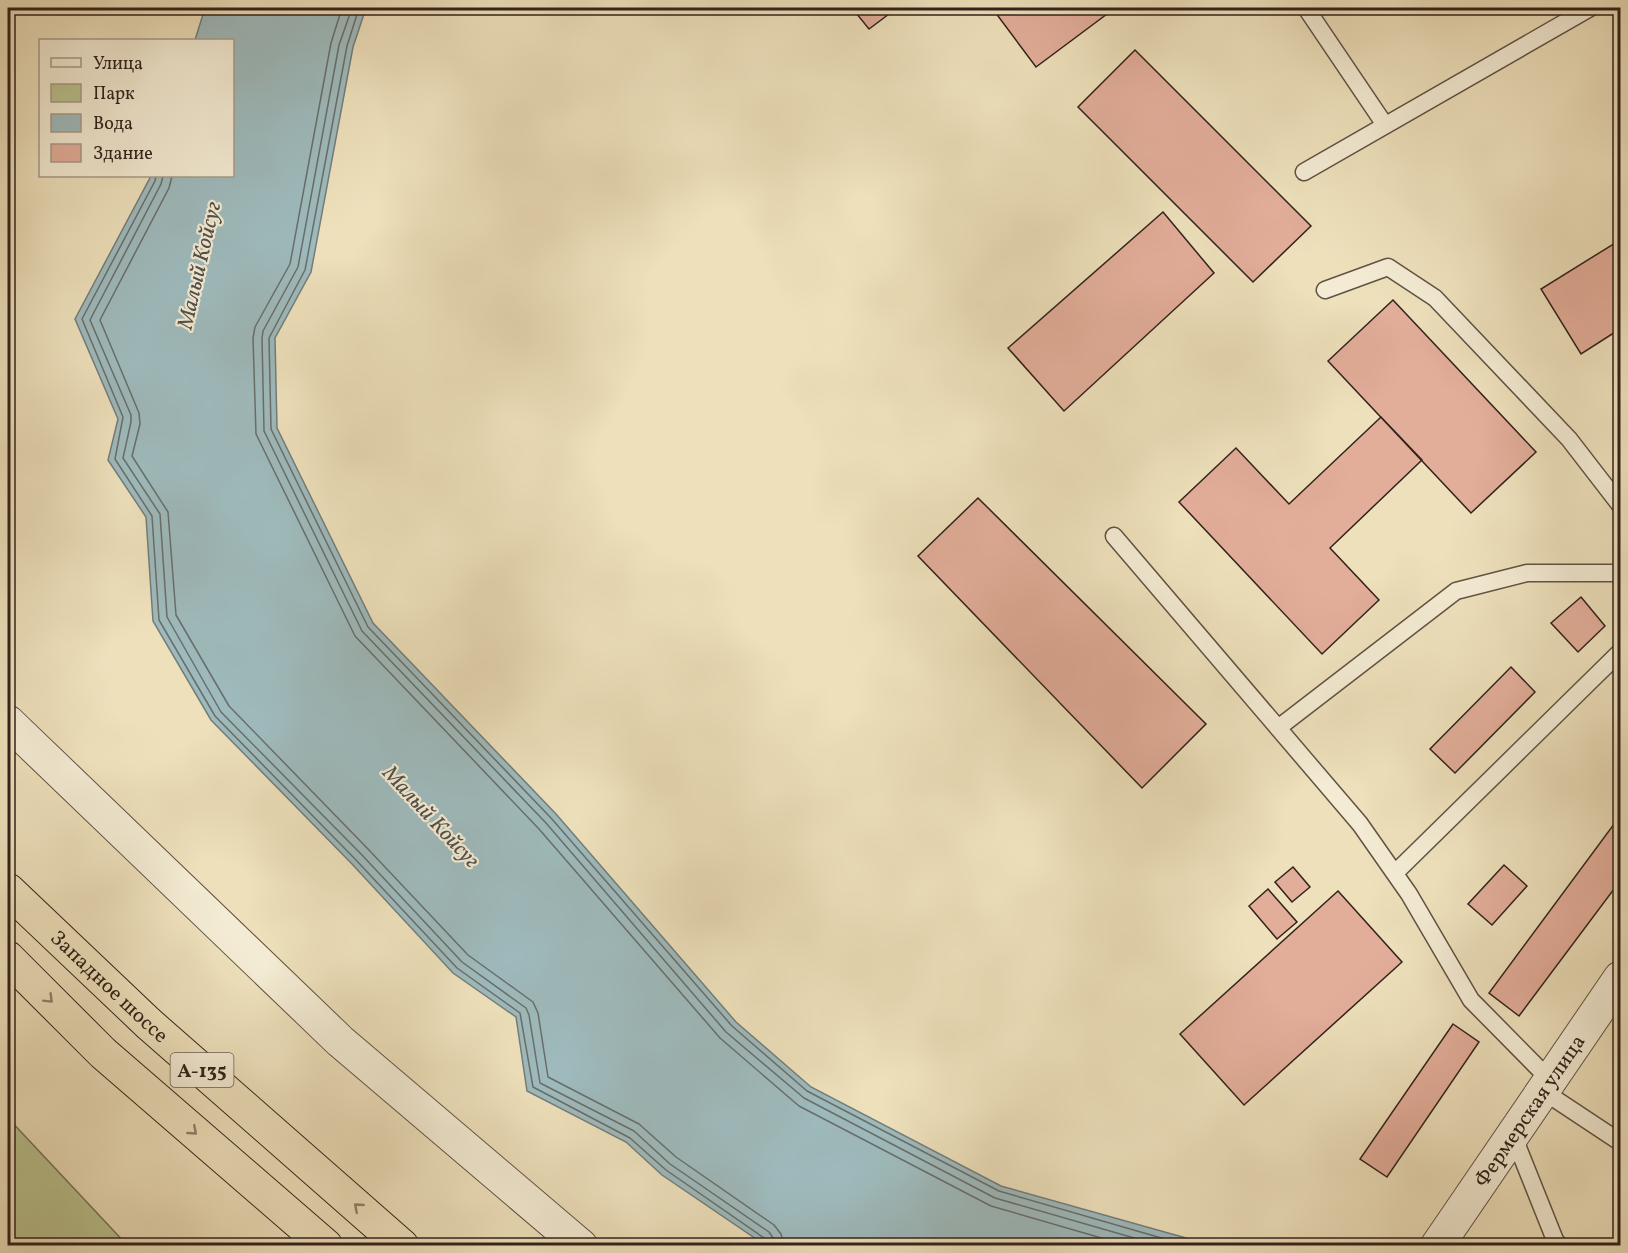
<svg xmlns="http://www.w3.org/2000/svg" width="1628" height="1253" viewBox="0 0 1628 1253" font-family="Vollkorn,serif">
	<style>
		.green { fill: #b9c28f; stroke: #767255; stroke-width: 1.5 }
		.water { fill: #9ebabc; stroke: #737d7c; stroke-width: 1.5 }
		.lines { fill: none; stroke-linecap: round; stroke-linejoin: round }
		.shore { stroke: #686e6c; stroke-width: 1.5 }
		.building { fill: #e2ad99; stroke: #32221b; stroke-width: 1.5 }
		.service-casing { stroke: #615243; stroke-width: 19 }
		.minor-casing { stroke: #615243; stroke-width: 35 }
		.trunk-casing { stroke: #32221b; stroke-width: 35 }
		.service { stroke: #f3ebd3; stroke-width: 16 }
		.minor { stroke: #f3ebd3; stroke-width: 33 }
		.trunk { stroke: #ede0bb; stroke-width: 33 }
		.oneway { stroke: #90816b }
		.labels { text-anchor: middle; stroke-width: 4.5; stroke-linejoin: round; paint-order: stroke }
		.shield { fill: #f3ebd3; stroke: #6c5e52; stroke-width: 1.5 }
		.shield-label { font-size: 20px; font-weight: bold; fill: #32221b }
		.street-label { font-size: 21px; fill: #32221b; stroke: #f3ebd3 }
		.water-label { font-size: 22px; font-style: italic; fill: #52504b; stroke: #f3ebd3 }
	</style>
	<rect width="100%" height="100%" fill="#ede0bb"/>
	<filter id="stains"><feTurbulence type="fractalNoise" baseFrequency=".00333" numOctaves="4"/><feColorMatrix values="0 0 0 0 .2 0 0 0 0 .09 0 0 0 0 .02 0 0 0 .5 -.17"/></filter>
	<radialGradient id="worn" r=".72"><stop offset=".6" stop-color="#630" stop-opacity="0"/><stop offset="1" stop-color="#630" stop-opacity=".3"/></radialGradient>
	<path class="green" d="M8,1118L127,1245H8Z"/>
	<path class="water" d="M205,8H366L353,47L311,272L275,338L277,428L373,623L556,814L736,1022L811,1087L1001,1186L1211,1245H765L662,1175L626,1142L527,1091L516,1017L453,973L352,864L211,720L153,621L146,517L108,460L118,419L75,319L151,176H232V40H195Z"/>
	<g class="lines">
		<path class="shore" d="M342,8L331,43L290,264L255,327L253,338L256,434L355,636L539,829L720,1038L799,1106L991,1206L1129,1246
			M352,8L339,45L298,267L263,331L262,338L264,431L362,631L546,823L726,1032L804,1098L995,1198L1162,1246
			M359,8L347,46L305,270L269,338L271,429L368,627L551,818L732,1026L807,1091L999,1191L1189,1246
			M156,176L155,181L82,319L123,417L115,459L152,516L159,620L215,716L356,860L457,968L520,1013L533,1087L630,1138L666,1170L764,1238L767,1246
			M163,176L161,184L90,320L131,415V422L123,458L160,514L167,617L221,712L362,855L462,962L526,1008L529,1015L540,1083L634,1131L670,1164L769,1232L773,1238L775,1246
			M172,176L169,188L100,320L139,413L140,424L132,456L168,512L176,615L229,706L368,849L468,955L533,1002L538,1013L548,1077L639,1124L676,1157L774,1225L781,1234L784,1246"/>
	</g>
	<path class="building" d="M852,8H897L869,29Z
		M992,8H1115L1036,67Z
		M1135,50L1311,226L1253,282L1078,107Z
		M1163,212L1214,273L1064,411L1008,348Z
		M1620,240V329L1581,354L1541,289Z
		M1393,300L1536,452L1471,513L1328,361Z
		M1381,417L1422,460L1330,548L1379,600L1322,654L1179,502L1236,448L1289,504Z
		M978,498L1206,724L1142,788L918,556Z
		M1581,597L1605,626L1578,652L1551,623Z
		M1511,667L1535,692L1455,773L1430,749Z
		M1620,816V881L1519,1016L1489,993Z
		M1504,865L1527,886L1492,925L1468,904Z
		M1293,867L1310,887L1292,902L1275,882Z
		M1268,889L1297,922L1277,939L1249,906Z
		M1338,891L1402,962L1244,1105L1180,1034Z
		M1453,1024L1479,1042L1387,1177L1360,1159Z"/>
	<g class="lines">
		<g class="service-casing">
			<path id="service" d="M1306,8L1385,125
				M1304,172L1590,8
				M1325,290L1388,267L1435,298L1569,439L1620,505
				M1114,536L1360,824L1409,894L1471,1000L1551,1081
				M1278,728L1456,591L1527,573H1620
				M1395,873L1620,652
				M1543,1091L1620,1142
				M1513,1135L1555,1240L1560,1246"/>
		</g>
		<g class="minor-casing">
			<g id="minor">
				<path d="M8,722L340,1041L581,1246"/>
				<path id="s1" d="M1437,1246L1620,978"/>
			</g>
		</g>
		<g class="trunk-casing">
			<g id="trunk">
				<path id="s2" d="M8,890L148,1023L402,1246"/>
				<path d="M8,958L103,1053L326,1246"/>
			</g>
		</g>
		<use href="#service" class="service"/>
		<use href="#minor" class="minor"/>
		<use href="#trunk" class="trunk"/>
	</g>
	<defs><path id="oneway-chevron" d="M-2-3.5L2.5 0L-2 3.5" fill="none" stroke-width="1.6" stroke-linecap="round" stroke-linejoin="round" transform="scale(1.5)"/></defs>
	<g class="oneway">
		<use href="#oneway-chevron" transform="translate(49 999) rotate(45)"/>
		<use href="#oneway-chevron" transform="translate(193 1131) rotate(41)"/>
		<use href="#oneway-chevron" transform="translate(358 1207) rotate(-139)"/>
	</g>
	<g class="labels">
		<rect class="shield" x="170.5" y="1053" width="63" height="34" rx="4.5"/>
		<g class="shield-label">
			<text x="202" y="1077">А-135</text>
		</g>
		<g class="street-label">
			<text dy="7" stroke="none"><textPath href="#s2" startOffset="140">Западное шоссе</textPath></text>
			<text dy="7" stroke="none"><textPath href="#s1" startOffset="164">Фермерская улица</textPath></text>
		</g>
		<g class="water-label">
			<text transform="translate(198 265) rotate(-77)" y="8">Малый Койсуг</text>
			<text transform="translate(432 816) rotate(47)" y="8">Малый Койсуг</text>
		</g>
	</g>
	<rect width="1628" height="1253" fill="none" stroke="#ede0bb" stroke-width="30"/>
	<rect x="9" y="9" width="1610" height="1235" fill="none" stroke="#32221b" stroke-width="3"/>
	<rect x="15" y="15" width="1598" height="1223" fill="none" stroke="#32221b" stroke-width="1.5"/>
	<rect x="39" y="39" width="195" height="138" fill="#f3ebd3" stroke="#a69b89" stroke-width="1.5"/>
	<rect x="51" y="58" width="30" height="9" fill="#f3ebd3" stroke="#a69b89" stroke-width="1.5"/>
	<text x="93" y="69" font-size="18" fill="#32221b">Улица</text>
	<rect x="51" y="84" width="30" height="18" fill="#b9c28f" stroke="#a69b89" stroke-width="1.5"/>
	<text x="93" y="99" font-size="18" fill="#32221b">Парк</text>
	<rect x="51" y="114" width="30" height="18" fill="#9ebabc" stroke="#a69b89" stroke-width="1.5"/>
	<text x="93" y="129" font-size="18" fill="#32221b">Вода</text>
	<rect x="51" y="144" width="30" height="18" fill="#e2ad99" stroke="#a69b89" stroke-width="1.5"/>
	<text x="93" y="159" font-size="18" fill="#32221b">Здание</text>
	<rect width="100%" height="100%" filter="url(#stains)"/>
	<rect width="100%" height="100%" fill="url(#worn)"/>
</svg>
